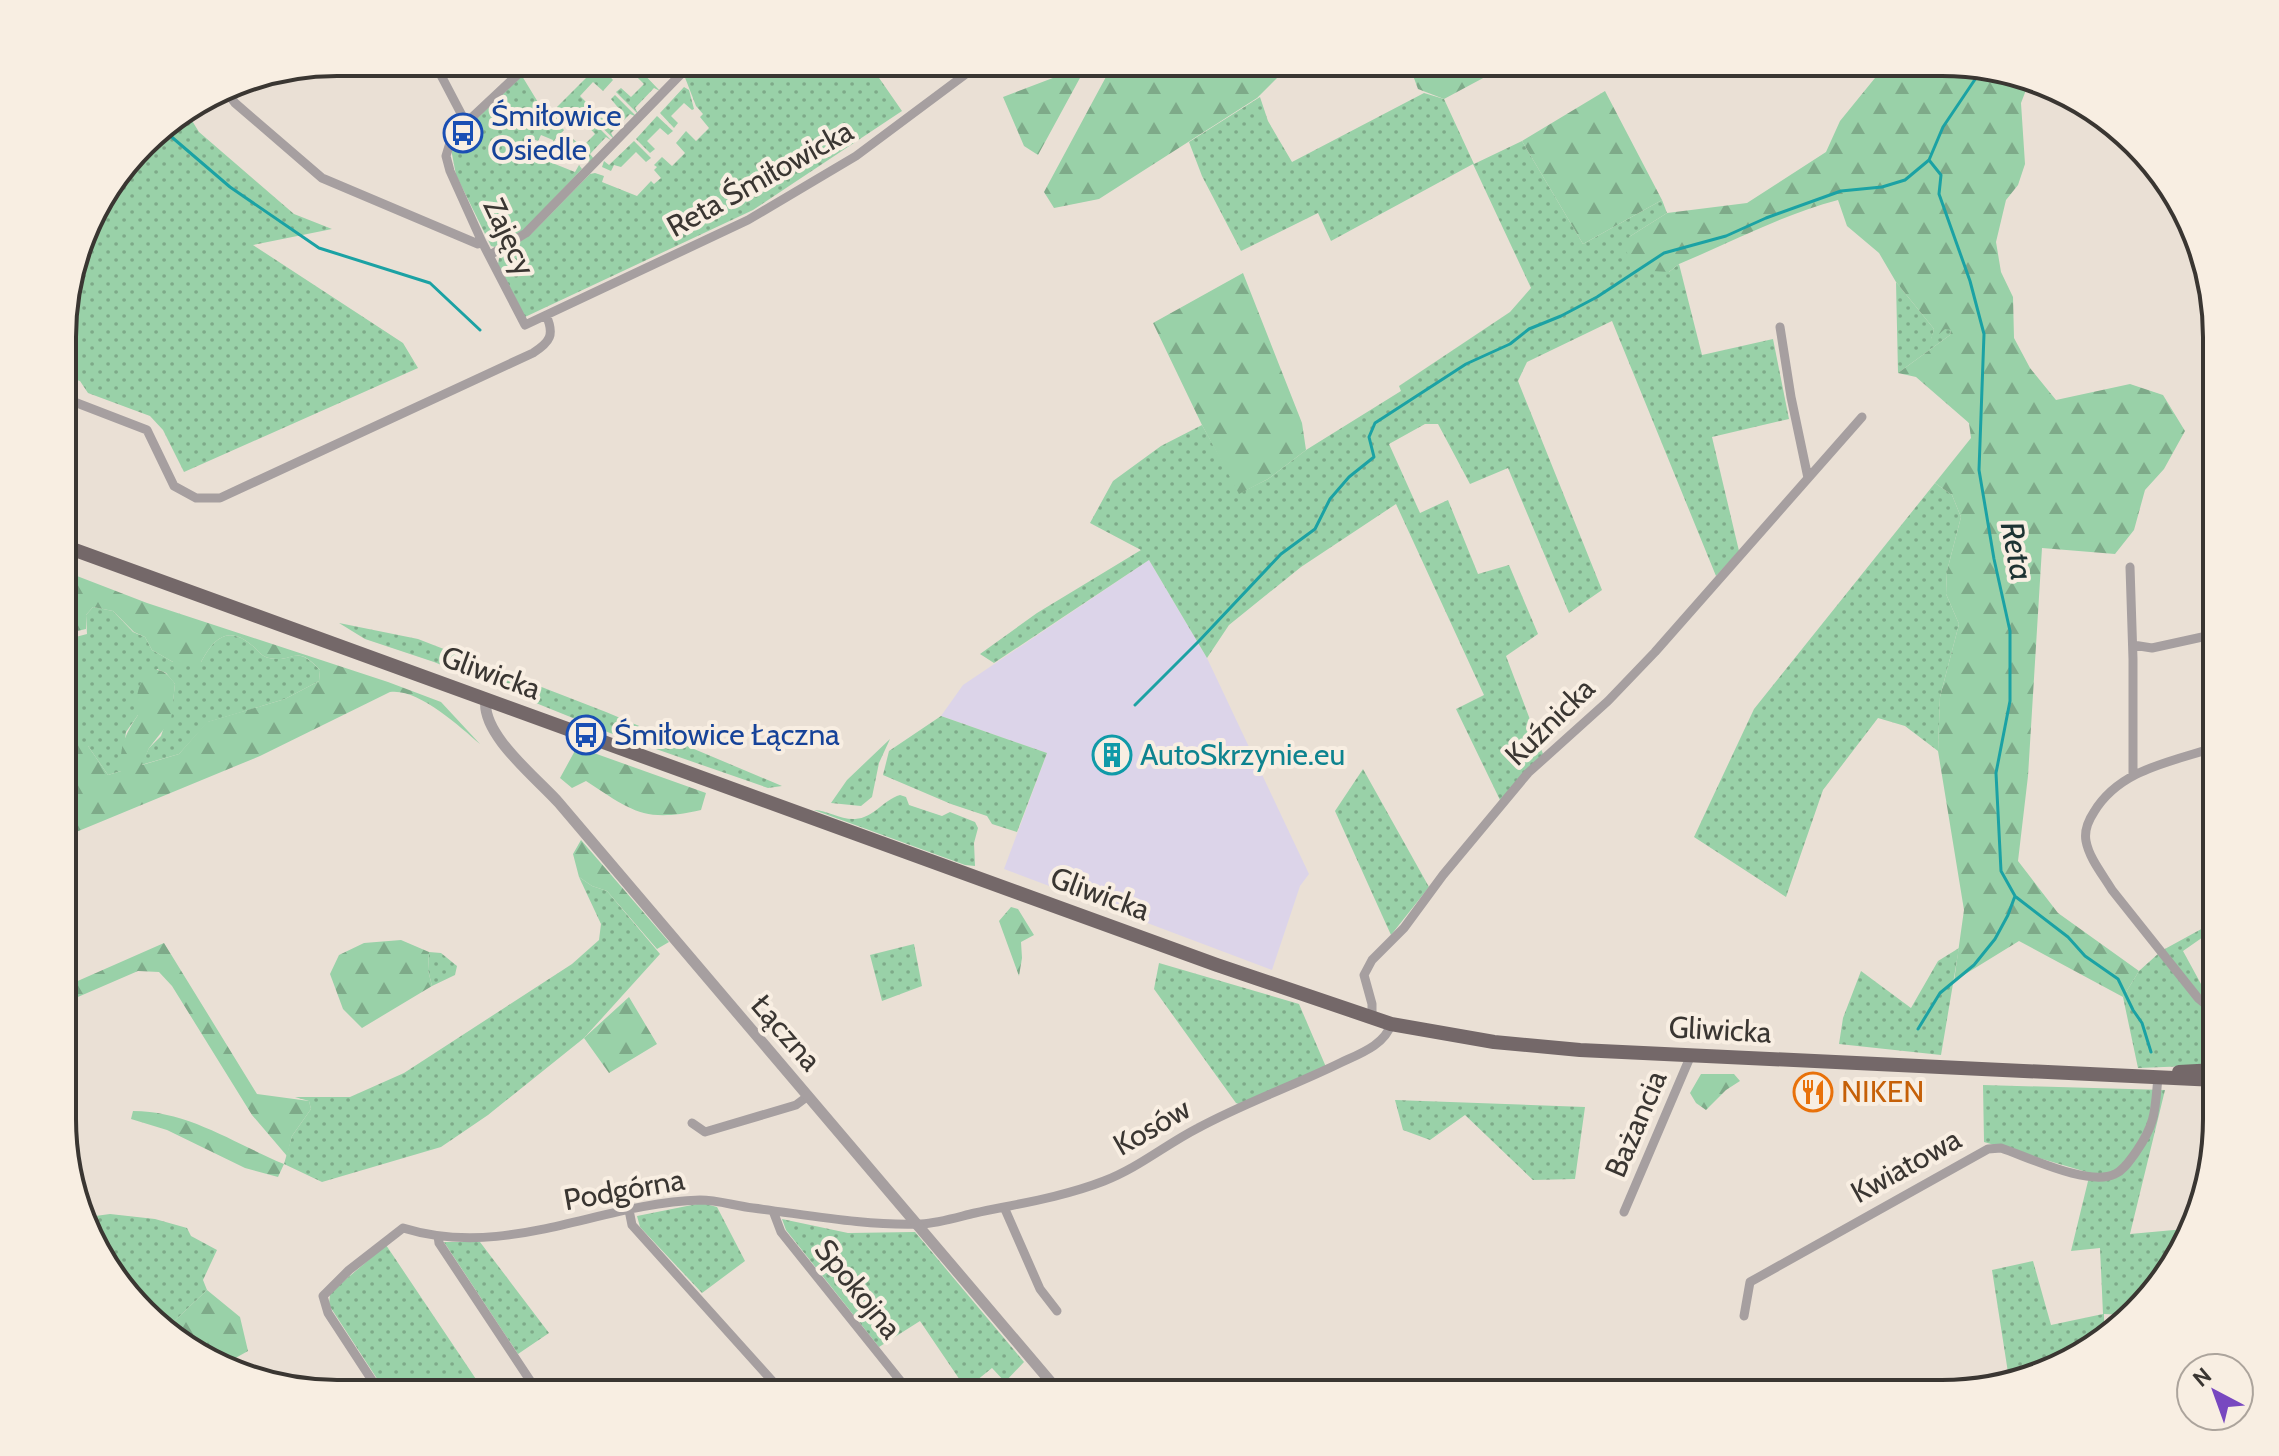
<svg xmlns="http://www.w3.org/2000/svg" width="2279" height="1456" viewBox="0 0 2279 1456" font-family="Cabin,sans-serif">
	<style>
		.commercial { fill: #dcd4e9 }
		.grass { fill: url(#grass-dots) }
		.forest { fill: url(#forest-firs) }
		.lines { fill: none; stroke-linecap: round; stroke-linejoin: round }
		.stream { stroke: #1ba2a4; stroke-width: 3 }
		.minor { stroke: #a69fa0; stroke-width: 9 }
		.tertiary { stroke: #a69fa0; stroke-width: 11 }
		.primary { stroke: #746869; stroke-width: 14 }
		.labels { text-anchor: middle; stroke-width: 8; stroke-linejoin: round; paint-order: stroke }
		.transit-label { font-size: 30px; fill: #164399; stroke: #f8eee2; text-anchor: start }
		.street-label { font-size: 30px; fill: #3a3632; stroke: #f8eee2 }
		.culture-label { font-size: 30px; fill: #0d838f; stroke: #f8eee2; text-anchor: start }
		.food-label { font-size: 30px; fill: #c56008; stroke: #f8eee2; text-anchor: start }
		.water-label { font-size: 32px; font-style: italic; fill: #1d3333; stroke: #f8eee2 }
		.rim { fill: none; stroke: #3a3632; stroke-width: 4 }
	</style>
	<defs>
		<pattern id="grass-dots" width="8" height="8" patternUnits="userSpaceOnUse" patternTransform="scale(2)"><rect width="8" height="8" fill="#99d1a8"/><path d="M2 2h.1M6 6h.1" fill="none" stroke="#7eaa89" stroke-width="1.8" stroke-linecap="round"/></pattern>
		<pattern id="forest-firs" width="22" height="20" patternUnits="userSpaceOnUse" patternTransform="scale(2)"><rect width="22" height="20" fill="#99d1a8"/><path d="M5 1l3.5 6h-7zM16 11l3.5 6h-7z" fill="#7eaa89"/></pattern>
	</defs>
	<rect width="100%" height="100%" fill="#eae0d5"/>
	<path class="commercial" d="M1149,560L1207,658L1309,874L1300,886L1272,970L1004,869L1047,753L941,716L963,685Z"/>
	<path class="grass" d="M602,62H612L604,70L613,80L603,91L593,82L580,96L589,105L578,116L569,107L555,120L564,130L555,139L552,147L553,140L541,135L538,141L530,138L527,144L530,146L527,153L575,172L579,165L582,169L525,229L495,247L491,246L456,175L451,149L459,135L522,76L547,117Z
		M679,62H868L902,111L753,210L525,317L498,264L500,253L532,233L590,174L595,173L604,176L602,182L637,196L651,181L654,184L661,178L654,170L657,167L654,165L662,157L672,166L685,153L676,143L686,131L696,141L709,128L700,117L703,114L696,106Z
		M639,69L660,91L654,88L635,108L639,115L616,92L621,88L631,97L644,84L634,74Z
		M684,87L689,90L694,109L692,110L684,103L671,116L678,123L674,128L660,113Z
		M1424,93L1444,99L1474,164L1522,141L1583,244L1662,200L1667,213L1629,237L1669,272L1679,264L1702,355L1773,339L1789,419L1712,437L1739,551L1716,576L1612,321L1527,362L1518,381L1602,590L1569,613L1508,468L1470,484L1438,424H1425L1389,444L1420,513L1448,500L1478,574L1509,565L1538,634L1506,656L1543,754L1500,800L1456,709L1484,695L1396,504L1301,567L1229,625L1207,658L1149,560L994,663L980,654L1037,613L1141,550L1090,523L1113,481L1161,446L1202,425L1240,493L1268,479L1306,450L1401,391L1399,386L1510,312L1531,288L1473,164L1331,241L1318,213L1241,251L1202,176L1189,142L1260,97L1268,121L1292,162Z
		M615,95L637,117L630,114L611,133L614,139L592,118L597,113L607,123L620,110L611,99Z
		M186,111L199,132L294,214L332,229L253,245L403,343L418,368L184,472L163,430L150,416L88,393L80,381L64,376V301L91,215L155,131Z
		M657,116L673,131L668,135L660,128L647,141L655,149L650,153L636,139Z
		M591,120L612,141L606,137L590,154L594,159L589,162L563,151L565,145L559,143L555,148L563,136L568,141L572,138L582,147L595,134L586,124Z
		M634,141L651,158L646,162L636,152L621,167L614,165L611,171L602,167L604,161L609,165Z
		M1896,282L1934,329L1931,340L1945,328L1951,330L1950,335L1898,373Z
		M1935,483L1952,495L1961,517L1947,571L1946,594L1959,624L1940,697L1938,751L1905,726L1878,718L1823,790L1786,897L1694,837L1754,709Z
		M93,607L113,611L133,632L145,637L152,650L173,662H201C215,636 229,625 254,647C259,652 263,657 269,658C294,664 294,642 320,670L319,681L285,699L208,722L179,754L141,765L149,748L161,736L173,701L175,684L166,673L157,669L138,715L126,732L121,771L108,775L88,746L64,757V640L87,634L86,615Z
		M339,623L418,639L606,712L782,786L768,788L610,733L434,662L365,639Z
		M941,716L1047,753L1017,832L992,824L987,816L951,804L883,775L889,751Z
		M890,739L879,763L872,797L861,806L831,803L847,780Z
		M1363,769L1429,887L1391,935L1335,811Z
		M900,795L906,797L909,805L942,816L950,812L975,822L978,828L974,843L975,866L965,865L814,810C824,809 841,820 855,819C874,818 883,800 900,795Z
		M579,877L592,886L607,891L660,954L584,1038L488,1115L441,1147L322,1182L284,1164L292,1136L311,1109L309,1101L295,1097H350L404,1073L572,964L599,940L601,924Z
		M2216,921V928L2183,951L2201,984L2216,977V992L2203,998L2163,950Z
		M914,944L922,986L882,1001L870,955Z
		M1959,948L1941,1055L1839,1044L1843,1018L1861,971L1911,1008L1938,961Z
		M429,952L441,953L457,966L455,975L432,986L428,970Z
		M2159,953L2206,1011L2216,1018V1065L2138,1068L2123,997L2139,971Z
		M1159,963L1299,1004L1326,1067L1246,1107L1236,1103L1154,989Z
		M1983,1085L2165,1090L2130,1234L2185,1229L2171,1271L2124,1315L2104,1314V1325H2114L2079,1357L2009,1379L1992,1270L2033,1261L2051,1325L2103,1314L2100,1248L2071,1251L2090,1173L1984,1142Z
		M1395,1100L1585,1107L1575,1179L1533,1180L1465,1115L1430,1140L1403,1130Z
		M702,1203L717,1207L745,1261L702,1293L640,1227L637,1216Z
		M110,1214L155,1219L187,1228L191,1236L217,1250L203,1280L207,1290L166,1329L108,1271L88,1217Z
		M782,1219L848,1233L915,1232L1024,1362L1005,1382L992,1368L966,1389L920,1321L879,1347L786,1230Z
		M444,1242H480L549,1333L518,1354Z
		M386,1245L486,1394H387L329,1305L330,1293Z"/>
	<path class="forest" d="M1114,62H1293L1257,98L1099,199L1054,208L1044,192Z
		M1408,62H1513L1444,99L1418,89Z
		M1888,62H1943L2031,77L2021,103L2025,164L2018,185L2006,200L1996,242L2001,272L2013,297L2014,338L2030,368L2056,400L2130,384L2163,395L2185,431L2164,469L2145,490L2134,530L2115,554L2042,548L2028,776L2018,861L2058,913L2139,971L2123,997L2019,941L1954,981L1964,910L1938,751L1940,697L1959,624L1946,594L1947,571L1961,517L1952,495L1935,483L1971,438L1969,423L1916,377L1898,373L1950,335L1951,330L1945,329L1930,342L1934,329L1896,282L1879,253L1847,226L1838,200C1784,214 1732,242 1679,264L1669,272L1637,270L1624,248L1629,237L1667,213L1747,203L1826,152L1840,121Z
		M1087,65L1038,155L1024,146L1003,97Z
		M1605,91L1662,200L1583,244L1522,141Z
		M1243,273L1302,423L1306,450L1268,479L1239,494L1202,425L1153,323Z
		M64,571L147,603L388,682L441,702L480,744C459,726 418,688 390,692L260,756L64,837V794L71,781L64,757L76,743L88,746L108,775L121,771C119,748 125,734 138,715C134,699 139,684 147,670C162,668 167,673 175,684L171,720L149,748L142,765L179,754L207,722L285,699L319,681L320,670C295,642 294,664 269,658C263,657 259,652 254,647C229,625 215,636 201,662H173L152,650L145,637L134,632L113,611L93,607L86,615V629L64,634Z
		M577,747L706,793L701,810C644,823 632,811 586,781L572,788L560,778Z
		M581,840L669,942L657,949L607,891L592,886L579,877L573,854Z
		M1011,907L1018,909L1034,935L1021,942L1022,958L1019,976L999,921Z
		M401,940L429,952L428,970L432,986L362,1028L343,1009L330,974L339,955L364,943Z
		M164,943L257,1094L309,1101L311,1109L292,1136L287,1156L252,1115L172,986L159,972L138,971L64,1003V987Z
		M629,997L657,1044L609,1073L584,1038Z
		M1701,1074H1734L1740,1081L1726,1090L1706,1110L1696,1103L1690,1093Z
		M133,1111C189,1111 235,1144 284,1164L278,1177L245,1168L167,1130L131,1119Z
		M207,1290L240,1317L248,1351L223,1365L185,1348L166,1329Z"/>
	<g class="lines">
		<path class="stream" d="M160,127L230,187L319,248L430,283L480,330
			M1135,705L1199,641L1281,554L1315,529L1330,499L1349,477L1374,457L1369,437L1375,423L1466,364L1510,344L1529,329L1561,316L1597,297L1664,253L1726,236L1766,218L1841,191L1882,187L1905,180L1929,160L1943,127L1982,69
			M2016,897L2068,937L2085,956L2118,979L2133,1010L2142,1023L2151,1052
			M1918,1029L1940,993L1974,965L1995,939L2008,915L2015,896L2001,871L1996,773L2010,701V631L1994,559L1979,470L1984,334L1970,281L1939,194L1941,175L1929,160"/>
		<path class="minor" d="M434,62L466,123
			M531,62L452,136L446,156L450,171L482,242L525,325L748,220L856,156L982,62
			M224,88L235,103L322,178L478,244L482,242
			M490,255L526,233L681,74
			M1780,327L1791,397L1808,478
			M64,398L147,430L174,486L196,498H220L533,353C550,342 555,335 546,315
			M2130,567L2133,659V775
			M2133,645L2152,648L2216,634
			M2216,747C2171,762 2120,769 2094,812C2088,821 2084,830 2086,841C2089,858 2103,875 2112,890L2198,998L2216,1013
			M1372,1019V1004L1364,975L1372,960L1404,928L1443,875L1528,773L1608,701L1655,652L1862,417
			M692,1123L705,1132L796,1105L808,1096
			M1004,1207L1040,1289L1057,1311
			M629,1210L632,1225L784,1394
			M773,1211L781,1232L911,1394
			M1624,1212L1691,1055
			M438,1236L439,1243L539,1394
			M1744,1316L1750,1282L1988,1149L2001,1148C2028,1157 2089,1187 2115,1174C2124,1170 2130,1160 2136,1152C2156,1123 2155,1111 2158,1076
			M2104,1334L2109,1324L2116,1322
			M381,1394L328,1313L323,1296L349,1270L403,1228C507,1260 598,1203 700,1200C718,1200 735,1206 753,1208C809,1215 865,1226 921,1224C939,1223 958,1217 975,1213C1017,1204 1063,1197 1104,1181C1138,1168 1165,1145 1198,1128C1244,1103 1293,1086 1340,1063C1359,1054 1385,1045 1391,1024"/>
		<path class="tertiary" d="M486,699C480,734 538,779 559,803L1061,1394"/>
		<path class="primary" d="M64,546L1217,965L1391,1024L1494,1042L1580,1050L2216,1080
			M2179,1072L2216,1070"/>
	</g>
	<defs>
		<g id="bus-ring" transform="scale(2)"><circle r="9.5" fill="#f8eee2" stroke="#1a4fb4" stroke-width="1.5"/><path d="M-5-6H5V4H4V6H2V4H-2V6H-4V4H-5ZM-3.5-4V0h7V-4ZM-3.5 1.2v1.5H-2V1.2ZM2 1.2v1.5H3.5V1.2Z" fill="#1a4fb4"/></g>
		<g id="building-ring" transform="scale(2)"><circle r="9.5" fill="#f8eee2" stroke="#0f9aa8" stroke-width="1.5"/><path d="M-4-6H4V6H1V3H-1V6H-4ZM-2.5-4.3h1.7v1.8h-1.7ZM.8-4.3h1.7v1.8H.8ZM-2.5-1h1.7V.8h-1.7ZM.8-1h1.7V.8H.8Z" fill="#0f9aa8"/></g>
		<g id="restaurant-ring" transform="scale(2)"><circle r="9.5" fill="#f8eee2" stroke="#e8710a" stroke-width="1.5"/><path d="M-5-6h1v4h1v-4h1v4h1v-4h1v5L-1.5 .5V6h-2V.5L-5-1ZM5-6V6H3V1.5H1.5Q1.5-4 5-6Z" fill="#e8710a"/></g>
	</defs>
	<g fill-rule="evenodd">
		<use href="#bus-ring" x="463" y="133"/>
		<use href="#bus-ring" x="586" y="735"/>
		<use href="#building-ring" x="1112" y="755"/>
		<use href="#restaurant-ring" x="1813" y="1092"/>
	</g>
	<g class="labels">
		<g class="transit-label">
			<text x="491" y="126">Śmiłowice<tspan x="491" dy="34">Osiedle</tspan></text>
			<text x="614" y="745">Śmiłowice Łączna</text>
		</g>
		<g class="street-label">
			<text transform="translate(760 179) rotate(-29)" y="10">Reta Śmiłowicka</text>
			<text transform="translate(509 237) rotate(65)" y="10">Zajęcy</text>
			<text transform="translate(491 673) rotate(20)" y="10">Gliwicka</text>
			<text transform="translate(1550 722) rotate(-44)" y="10">Kuźnicka</text>
			<text transform="translate(1100 894) rotate(20)" y="10">Gliwicka</text>
			<text transform="translate(1720 1030) rotate(3)" y="10">Gliwicka</text>
			<text transform="translate(786 1033) rotate(49)" y="10">Łączna</text>
			<text transform="translate(1636 1124) rotate(-67)" y="10">Bażancia</text>
			<text transform="translate(1152 1127) rotate(-30)" y="10">Kosów</text>
			<text transform="translate(1906 1166) rotate(-29)" y="10">Kwiatowa</text>
			<text transform="translate(624 1190) rotate(-10)" y="10">Podgórna</text>
			<text transform="translate(858 1289) rotate(51)" y="10">Spokojna</text>
		</g>
		<g class="culture-label">
			<text x="1140" y="765">AutoSkrzynie.eu</text>
		</g>
		<g class="food-label">
			<text x="1841" y="1102">NIKEN</text>
		</g>
		<g class="water-label">
			<text transform="translate(2017 551) rotate(79)" y="11">Reta</text>
		</g>
	</g>
	<path d="M0 0H2279V1456H0ZM337 76H1942A261 261 0 0 1 2203 337V1119A261 261 0 0 1 1942 1380H337A261 261 0 0 1 76 1119V337A261 261 0 0 1 337 76Z" fill="#f8eee2" fill-rule="evenodd"/>
	<path class="rim" d="M337 76H1942A261 261 0 0 1 2203 337V1119A261 261 0 0 1 1942 1380H337A261 261 0 0 1 76 1119V337A261 261 0 0 1 337 76Z"/>
	<g transform="translate(2215 1392) rotate(319)"><circle r="38" fill="#f8eee2" stroke="#aca49c" stroke-width="2"/>
	<path d="M0-6L14 30L0 20L-14 30Z" fill="#7848c0"/>
	<text y="-12" font-size="22" font-weight="bold" text-anchor="middle" fill="#3a3632">N</text>
	</g>
</svg>
